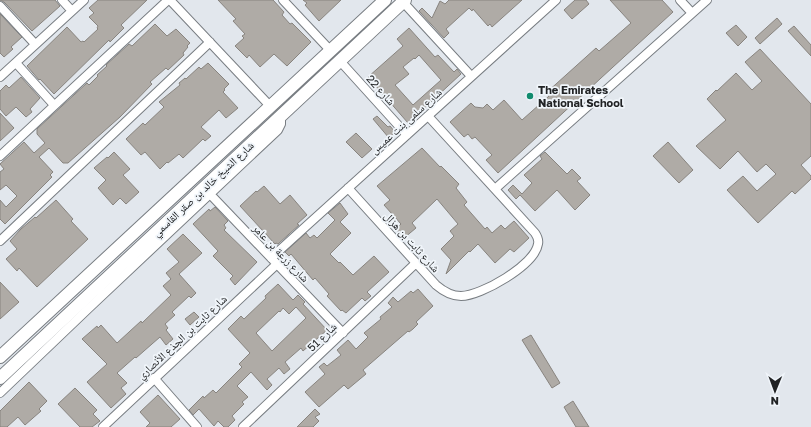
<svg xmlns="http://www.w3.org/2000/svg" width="811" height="427" viewBox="0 0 811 427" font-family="'Golos Text','Noto Naskh Arabic',sans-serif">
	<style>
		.building { fill: #afaba6; stroke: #88847f; fill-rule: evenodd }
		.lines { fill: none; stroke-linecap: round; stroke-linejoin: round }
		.street-casing { stroke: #787d82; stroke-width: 10 }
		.secondary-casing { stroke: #787d82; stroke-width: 14 }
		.street { stroke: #fff; stroke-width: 8 }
		.secondary { stroke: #fff; stroke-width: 12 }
		.poi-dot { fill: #118b6e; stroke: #f0f5fa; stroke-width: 1.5 }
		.labels { text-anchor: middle; stroke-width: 3.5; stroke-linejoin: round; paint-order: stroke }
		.street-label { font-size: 11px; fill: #212325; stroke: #f0f5fa }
		.poi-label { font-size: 11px; font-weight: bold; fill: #212325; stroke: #f0f5fa; text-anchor: start }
	</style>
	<rect width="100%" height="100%" fill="#e2e7ed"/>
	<path class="building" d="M0,0H55L60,6L32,31L4,2Z
		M98,0H147L121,25L124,28L110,42L109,40L54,94L40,79L39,80L27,66L67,27L81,42L83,41L84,42L98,29L97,28L98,26L89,17L94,13L89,8Z
		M218,0H273L284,12L282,15L290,24L292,23L311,42L287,66L274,54L260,67L249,55L247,58L235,46L244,38L242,36L245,34L233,21L236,19Z
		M303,0H341L319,21L305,5L307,3Z
		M449,0H522L492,27L490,24L488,26L473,9L472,11L469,8L446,29L449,33L444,38L419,11L422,8L432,18L440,1L445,4Z
		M575,0H586L589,4L572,19L564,10Z
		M610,0H662L673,12L564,112L498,173L486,160L492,155L475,137L472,139L468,134L464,137L450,122L471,103L475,107L483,108L487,104L493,110L504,100L522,120L549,96L546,93L596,48L599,51L631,23Z
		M0,14L22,37L11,47L13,49L4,57L0,53Z
		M777,18L782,24L760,44L755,38Z
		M155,24L167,36L176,29L190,43L187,46L188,47L183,53L184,55L168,70L166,68L150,82L152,84L120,117L68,163H63L49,148L39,157L53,172L50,175L52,177L5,224L0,219V200L6,207L17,196L6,185L0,190V172L4,169L0,164L24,142L34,153L45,143L37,134V129L87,83L89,85L98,76L97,75L107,66L106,65L129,44L132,46Z
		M736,25L747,37L738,46L726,33Z
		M794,26L811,45V56L788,31Z
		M409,28L435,57L438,55L454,72L457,69L461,74L408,123L368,77L403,46L397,39ZM419,55L441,80L413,105L395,85L409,74L403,67L414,58L415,59Z
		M760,49L811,104V156L801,165L811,176V179L795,194L792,191L758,223L727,190L743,176L757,191L776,174L766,164L757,172L738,151L720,169L696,146L726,120L707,99L716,90L717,91L736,73L752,90L762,81L745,62Z
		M208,63L229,84L224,89L225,90L223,92L238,108L226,118L219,110L201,127L211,136L205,141L203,139L183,158L179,154L168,163L167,162L160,169L145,152L141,155L126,139L143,123L145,125L164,107L159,102L180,85L179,83L185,78L186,79L199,67L201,69Z
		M21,77L40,98L30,109L32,112L26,117L16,107L6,116L0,109V91L6,85L9,88Z
		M0,113L14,128L0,141Z
		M377,116L388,127L390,126L395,132L389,138L373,119Z
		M356,133L372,149L362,158L346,142Z
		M668,142L693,170L679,183L653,156Z
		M422,148L440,167L441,166L459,184L456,188L467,202L464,205L485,229L487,227L492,233L501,225L505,229L514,221L529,238L514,252L510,249L495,263L478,244L470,252L469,251L446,274L451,260L441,249L454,236L450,231L458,224L437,199L412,223L416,228L404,238L396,229L401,224L384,205L390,200L377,186Z
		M114,152L130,169L123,175L139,192L126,204L120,198L113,205L98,188L106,180L94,168L107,157L108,158Z
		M545,152L567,174L572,169L581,178L577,181L590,195L575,210L557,190L535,211L520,195L516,199L508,190L513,185L522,194L532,183L524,175L542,159L540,156Z
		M264,186L280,204L290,195L307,215L297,224L299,225L278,244L276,243L275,244L240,206L256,191L257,192Z
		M56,200L73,219L71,221L88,239L37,287L19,268L17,271L6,259L17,249L10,241L21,229L35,217L36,218Z
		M340,203L348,214L340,222L351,233L330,254L339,263L340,262L353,275L374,256L389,272L367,292L371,296L365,301L362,298L346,313L342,310L341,311L327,296L329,294L315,278L313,280L291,254L289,256L285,252L306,233L310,238L314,235L317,238L335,220L328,213Z
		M215,207L228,221L224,225L226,228L224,230L257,262L235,285L230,279L233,276L213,256L218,251L193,224L209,209L210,211Z
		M183,234L202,253L179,274L196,293L191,298L189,296L172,312L175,315L165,324L168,328L166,330L173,339L166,345L160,337L136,358L135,357L117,373L127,383L121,388L126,394L111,408L87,382L107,364L82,339L97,326L98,328L101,325L117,343L141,321L142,323L171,295L163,286L171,279L166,273L179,262L167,249Z
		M0,282L19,302L0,319Z
		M278,284L293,300L298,295L305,302L303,304L327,330L303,351L301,348L285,362L290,369L284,374L279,368L267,379L272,385L267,390L251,372L237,386L248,397L242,402L244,404L232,416L235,420L228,427H224L218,421L214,426L199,409L193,415L189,410L203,396L204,398L213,390L216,393L242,367L239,364L250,353L228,329L241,316L244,319L266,298L265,296ZM296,307L306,318L272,351L256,333L279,311L280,312L283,308L289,314Z
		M418,289L433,306L416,322L418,324L413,329L409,332L408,331L363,370L366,374L348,389L344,385L319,407L305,392L325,374L319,367L324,363L327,366L341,355L337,350L348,340L356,349L368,337L364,333L381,319L380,317L392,307L388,303L393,297L398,302L411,291L413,293Z
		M194,312L199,317L190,325L185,319Z
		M531,335L560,383L552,388L522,340Z
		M29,382L47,401L39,409L41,411L25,425L18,417L7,427H0V411Z
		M75,388L97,410L93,414L100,421L92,427H80L58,404Z
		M158,395L180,419L171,427H146L150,423L140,412Z
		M573,401L589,427H576L564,407Z
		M315,409L320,414L315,417L319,421L313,427H297Z"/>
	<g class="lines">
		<g class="street-casing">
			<path id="street" d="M62,0L72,11
				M170,0L270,106
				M283,0L330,50
				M680,0L692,13
				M403,2L471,76
				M0,6L35,44
				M340,61L407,135
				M16,63L54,105
				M0,77L84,0
				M0,156L168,0
				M348,188L436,285C443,291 451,296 461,296C481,296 535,265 538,244C539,240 537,236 535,233L428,116
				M495,189L707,0
				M207,191L343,333
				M0,241L210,42
				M271,258L556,0
				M154,378L197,427
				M0,393L89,308L278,130L281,124V115
				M103,427L277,264
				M243,427L416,263"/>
		</g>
		<g class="secondary-casing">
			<path id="secondary" d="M0,357L385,0
				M0,378L405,0"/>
		</g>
		<use href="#street" class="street"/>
		<use href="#secondary" class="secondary"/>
	</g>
	<circle class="poi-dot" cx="530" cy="96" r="4"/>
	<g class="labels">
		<g class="street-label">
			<text transform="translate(381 90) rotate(48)" y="4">شارع 22</text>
			<text transform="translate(406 121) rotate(-42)" y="4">شارع سلمى بنت عميس</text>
			<text transform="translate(203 189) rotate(-43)" y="4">شارع الشيخ خالد بن صقر القاسمي</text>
			<text transform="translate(412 242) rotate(48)" y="4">شارع ثابت بن هزال</text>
			<text transform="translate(281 253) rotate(46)" y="4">شارع زرعة بن عامر</text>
			<text transform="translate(182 337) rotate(-43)" y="4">شارع ثابت بن الجذع الأنصاري</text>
			<text transform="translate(322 337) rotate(-44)" y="4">شارع 51</text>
		</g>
		<g class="poi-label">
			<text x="538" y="94">The Emirates<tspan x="538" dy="13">National School</tspan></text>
		</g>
	</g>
	<g transform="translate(775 391) rotate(181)" stroke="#f0f5fa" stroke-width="3" paint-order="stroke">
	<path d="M0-3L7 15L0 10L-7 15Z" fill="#212325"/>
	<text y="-6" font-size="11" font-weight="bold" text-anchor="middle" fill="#212325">N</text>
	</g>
</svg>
